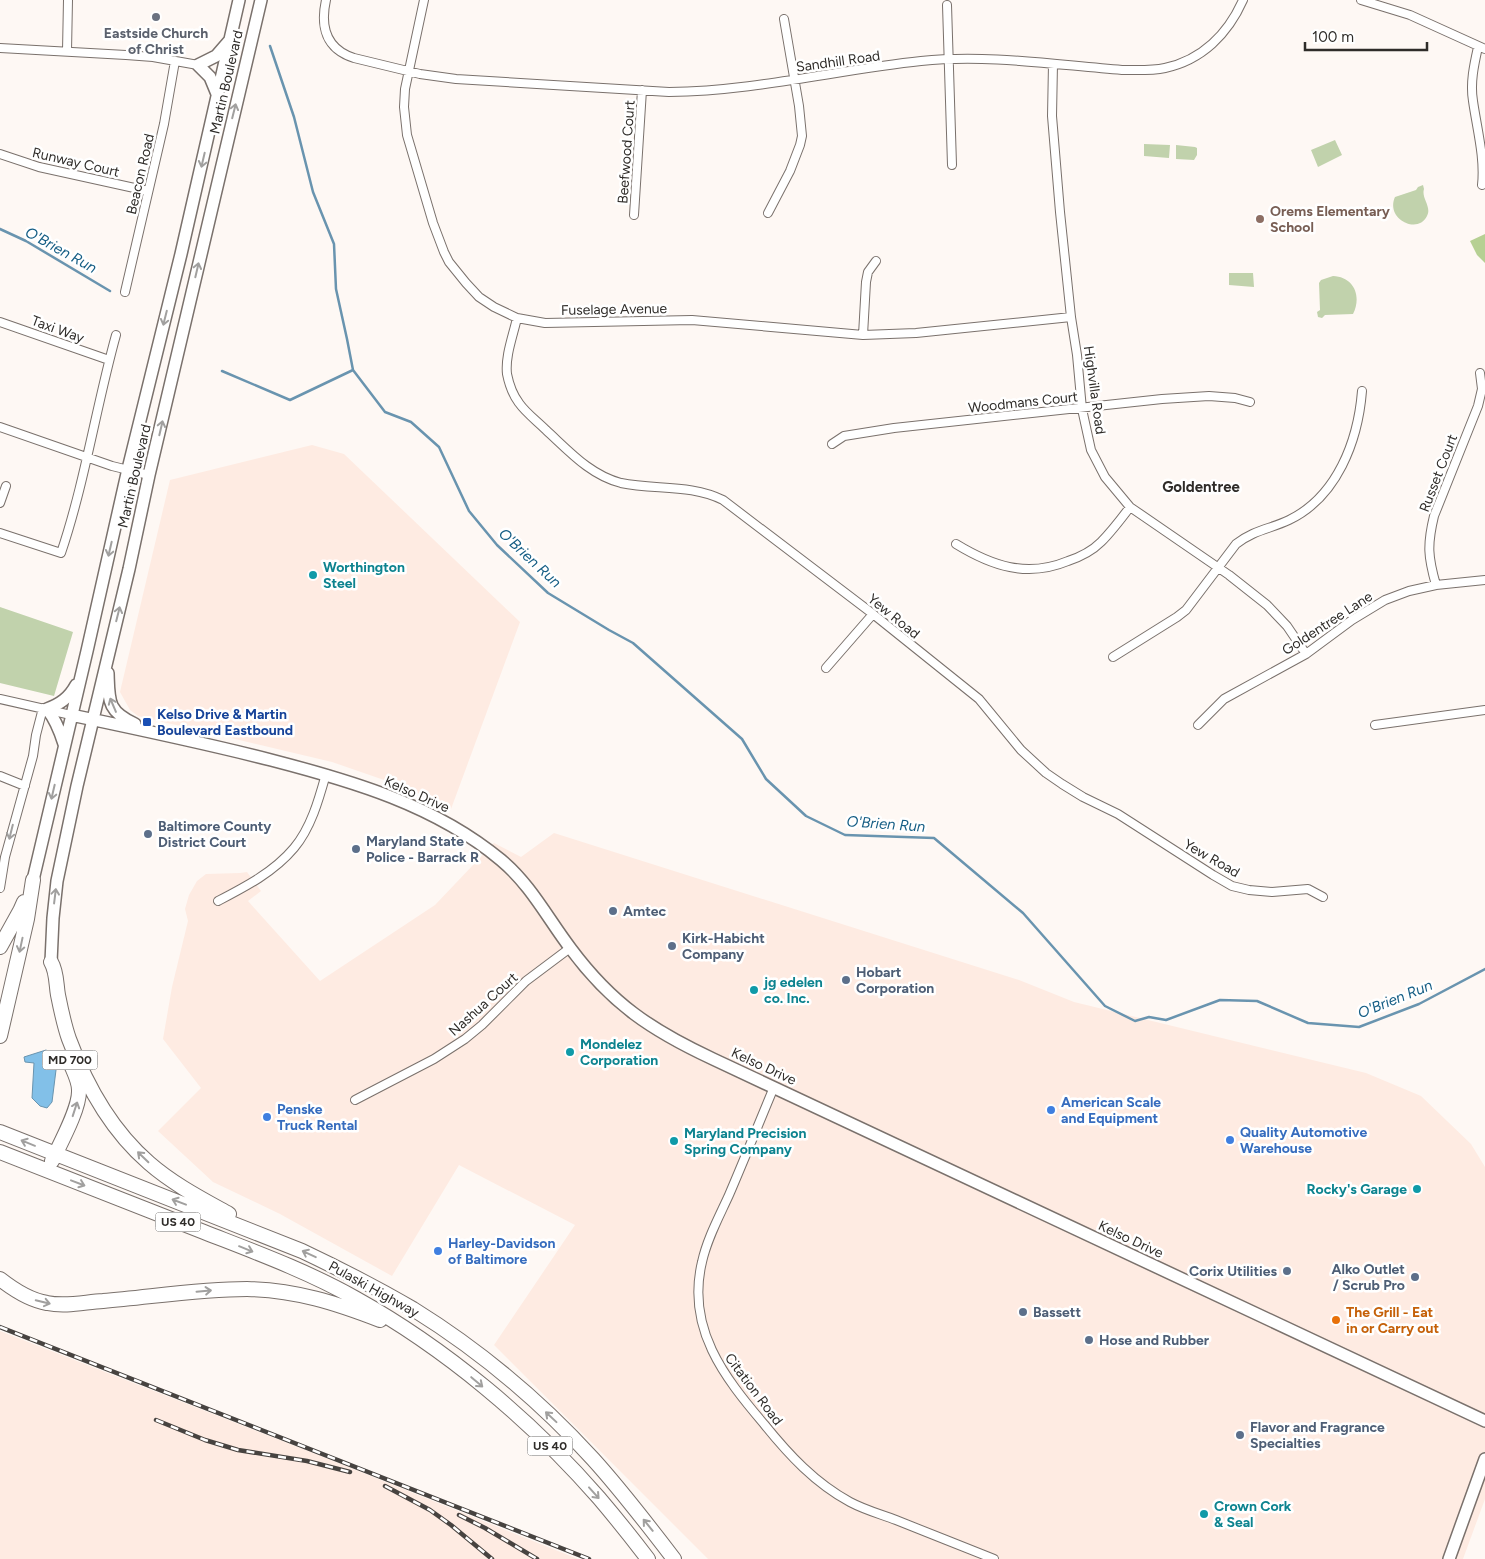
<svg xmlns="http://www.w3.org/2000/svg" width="1485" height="1559" viewBox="0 0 1485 1559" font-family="Figtree,sans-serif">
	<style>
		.industrial { fill: #feebe2 }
		.green { fill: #c1d2ac }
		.forest { fill: #b6d093 }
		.water { fill: #82c0e8; stroke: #6994af }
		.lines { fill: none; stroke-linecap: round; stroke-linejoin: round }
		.stream { stroke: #6994af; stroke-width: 2.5 }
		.street-casing { stroke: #7a716c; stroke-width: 10 }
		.secondary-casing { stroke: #7a716c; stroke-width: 14 }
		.highway-casing { stroke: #7a716c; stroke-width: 16 }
		.street { stroke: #fff; stroke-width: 8 }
		.secondary { stroke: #fff; stroke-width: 11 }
		.highway { stroke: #fff; stroke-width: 14 }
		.rail-casing { stroke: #474340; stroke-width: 4.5 }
		.rail { stroke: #fff; stroke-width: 2.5; stroke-dasharray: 8; stroke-linecap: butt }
		.oneway { stroke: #a1a09f }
		.worship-dot { fill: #6b7280; stroke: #fff; stroke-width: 2 }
		.education-dot { fill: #8d6e63; stroke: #fff; stroke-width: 2 }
		.culture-dot { fill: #0f9aa8; stroke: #fff; stroke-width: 2 }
		.transit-dot { fill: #1a4fb4; stroke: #fff; stroke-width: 2 }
		.service-dot { fill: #5c6f8a; stroke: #fff; stroke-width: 2 }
		.shop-dot { fill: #3f7fe0; stroke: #fff; stroke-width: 2 }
		.food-dot { fill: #e8710a; stroke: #fff; stroke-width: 2 }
		.labels { text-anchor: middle; stroke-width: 5; stroke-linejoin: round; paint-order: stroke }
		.shield { fill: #fff; stroke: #6d6b69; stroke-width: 1 }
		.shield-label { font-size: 12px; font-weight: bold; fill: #2f2c29 }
		.worship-label { font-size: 14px; font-weight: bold; fill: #5b616d; stroke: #fff }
		.street-label { font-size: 14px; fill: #2f2c29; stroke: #fff }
		.education-label { font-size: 14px; font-weight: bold; fill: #785e54; stroke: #fff; text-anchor: start }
		.culture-label { font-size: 14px; font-weight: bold; fill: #0d838f; stroke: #fff; text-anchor: start }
		.transit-label { font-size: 14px; font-weight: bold; fill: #164399; stroke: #fff; text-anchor: start }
		.service-label { font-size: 14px; font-weight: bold; fill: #4e5e75; stroke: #fff; text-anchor: start }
		.shop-label { font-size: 14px; font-weight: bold; fill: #366cbe; stroke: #fff; text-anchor: start }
		.food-label { font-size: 14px; font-weight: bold; fill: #c56008; stroke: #fff; text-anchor: start }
		.water-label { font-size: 15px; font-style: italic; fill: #165e85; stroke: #fff }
		.neighbourhood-label { font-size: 15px; font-weight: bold; fill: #2f2c29; stroke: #fff }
	</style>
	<rect width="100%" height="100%" fill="#fef8f4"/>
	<path class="industrial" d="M312,445L344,454L520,622L451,809L422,795L387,781L332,762L138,716L130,710L120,692L170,480Z
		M554,833L1019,980L1074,1002L1366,1073L1421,1096L1471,1144L1485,1167V1499L1463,1559H708L494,1345L575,1225L459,1165L392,1276L280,1214L213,1182L158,1131L201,1088L163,1039L172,987L188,921L185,909L189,895L197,881L206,874L240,873L247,872L261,891L248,901L320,981L435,905L494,843L521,857Z
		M0,1331L321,1456L578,1559H0Z"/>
	<path class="green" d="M1335,140L1342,155L1318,167L1311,150Z
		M1144,144L1170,145L1169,158L1144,156Z
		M1176,145L1195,147L1197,148V155L1194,160L1176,159Z
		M1423,185L1424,189C1421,198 1432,207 1427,216C1418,235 1385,219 1395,197L1416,190L1418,187Z
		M1229,273H1253L1254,287L1229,285Z
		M1333,276C1354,277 1362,296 1353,314L1325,315L1322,318L1318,317L1317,312L1320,310L1319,283L1321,280Z
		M0,607L73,632L54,696L0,683Z"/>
	<path class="forest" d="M1485,234V263L1477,255L1470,241Z"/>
	<path class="water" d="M46,1050L55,1055L56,1070L52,1102L47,1108L40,1106L32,1098L34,1063L25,1062L24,1057Z"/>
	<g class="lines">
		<path class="stream" d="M270,46L294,117L313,192L334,244L336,289L347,339L353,370
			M0,229L26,241L110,291
			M222,371L290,400L353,370L385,412L411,422L439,447L469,511L497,545L548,593L609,630L633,643L742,739L766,779L806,816L845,835L934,838L1023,913L1105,1006L1135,1021L1149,1017L1166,1020L1220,1000L1257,1001L1308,1023L1359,1027L1419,1004L1485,969"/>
		<g class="street-casing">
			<path id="street" d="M326,0C320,27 326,49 354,58L420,74L456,79L669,92C754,91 837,70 921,61C988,54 1056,65 1122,70C1136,70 1151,71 1165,68C1202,60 1228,34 1243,0
				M424,0L405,89L404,107L407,135L433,223L444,252L449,262L466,283L479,297L494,307L517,318L545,323L692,320L863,335L916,333L1071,317
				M1361,0L1410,15L1485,49
				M947,5L952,165
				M1478,47C1474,65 1470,83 1473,101C1477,129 1485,158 1482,185
				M0,48L126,55L153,57L198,65
				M67,51L68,0
				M1053,64L1052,116L1060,212L1071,317L1077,355L1082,409L1091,450L1105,477L1130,507L1229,575L1267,605L1287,626L1306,654
				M0,154L39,167L148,191
				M768,213L790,171L800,145L802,136L799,106L784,19
				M634,215L642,90
				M125,292L164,124L175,61
				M517,318C513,336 505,356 507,374C509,384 513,395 519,403C526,413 537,421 546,430C569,451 590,475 621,483C655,490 691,484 723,500L873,614L979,699L1021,750L1046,773L1062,784L1083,797L1118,814L1213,875L1232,886L1249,890L1272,892L1308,889L1323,897
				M0,322L109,360
				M863,335L866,282L868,272L876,261
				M0,427L112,466L149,475
				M832,444L844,436L894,428L1162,399L1209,396L1235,398L1250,402
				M0,503L6,486
				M0,533L61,553C85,482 96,407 116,335
				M956,544C992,566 1027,578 1068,561C1080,557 1092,551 1101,542C1112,531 1121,519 1130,507
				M1436,585C1428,557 1427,545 1434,516L1478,406L1482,389L1480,373
				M1113,657L1177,617L1186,610L1236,544C1254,530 1270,529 1289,520C1337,497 1358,441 1362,391
				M826,668L873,614
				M0,699L71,715
				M1198,725L1224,699L1306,654L1352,620L1385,600L1409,591L1436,585L1485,580
				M1375,725L1485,710
				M0,776L25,786
				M0,888L5,857L33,756L36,735L43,708
				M218,901C245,887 274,872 294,848C311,828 319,799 326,774
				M774,1087C759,1123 744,1160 729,1195C719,1217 707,1239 702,1262C686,1328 724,1377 764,1424C789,1455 815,1483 850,1502C865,1510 880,1514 896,1520C929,1533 961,1546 994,1559
				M355,1100L434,1059L465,1039L482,1025L526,981L570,948"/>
		</g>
		<g class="secondary-casing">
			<path id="secondary" d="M198,65L216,56L229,41
				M198,65L210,77L217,94
				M108,673C109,701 107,711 135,724
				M71,715C138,729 205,743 271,760C352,781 435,805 501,860C531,885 548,919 571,949C612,1004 651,1030 713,1059L1485,1421
				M64,744C60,731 56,720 47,709C60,704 69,698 76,685
				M33,880L87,651L128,469L181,254L239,0
				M51,962L53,918L57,881L77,786L129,569L149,475L261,0
				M1449,1559L1485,1459"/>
		</g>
		<g class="highway-casing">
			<path id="highway" d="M0,947L20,911L24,902
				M51,962C57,972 56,984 58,995C61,1010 64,1025 69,1039C86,1085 112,1131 149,1163C173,1184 202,1199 229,1214
				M0,1036L27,919L33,880
				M0,1132L302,1251C340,1269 377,1288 413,1309C479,1350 541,1402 593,1459C622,1491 648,1525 674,1559
				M0,1152C68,1179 136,1206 204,1232C255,1252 307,1271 355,1298C445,1348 531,1420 599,1498C616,1518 632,1538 648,1559
				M52,1161C60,1144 80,1108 79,1090C79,1082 75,1074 72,1067
				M0,1279C14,1290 29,1300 47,1303C66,1307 85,1302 103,1301C151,1297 199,1289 247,1289C296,1290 336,1303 380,1320"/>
		</g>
		<use href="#street" class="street"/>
		<use href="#secondary" class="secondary"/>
		<use href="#highway" class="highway"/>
		<g class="rail-casing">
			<path id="rail" d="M0,1327L589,1559
				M156,1420L205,1440L238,1450L307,1461L350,1472
				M385,1486L430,1510L451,1525L492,1559
				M459,1515L485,1528L537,1559"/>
		</g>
		<use href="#rail" class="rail"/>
	</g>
	<defs><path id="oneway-shaft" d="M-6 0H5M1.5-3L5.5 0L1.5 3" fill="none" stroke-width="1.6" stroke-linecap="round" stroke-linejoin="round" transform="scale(1.25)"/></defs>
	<g class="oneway">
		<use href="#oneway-shaft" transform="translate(234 111) rotate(-76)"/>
		<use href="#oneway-shaft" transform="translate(203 160) rotate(103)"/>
		<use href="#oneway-shaft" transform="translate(197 270) rotate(-77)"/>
		<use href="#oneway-shaft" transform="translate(165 318) rotate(104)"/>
		<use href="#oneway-shaft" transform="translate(161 428) rotate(-77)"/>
		<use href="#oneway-shaft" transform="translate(110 549) rotate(103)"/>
		<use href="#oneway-shaft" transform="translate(118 614) rotate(-76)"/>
		<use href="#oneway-shaft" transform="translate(113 705) rotate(-113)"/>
		<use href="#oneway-shaft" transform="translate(53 792) rotate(103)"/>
		<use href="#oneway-shaft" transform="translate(11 832) rotate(104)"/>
		<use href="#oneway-shaft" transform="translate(55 896) rotate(-83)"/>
		<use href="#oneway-shaft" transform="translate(21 945) rotate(102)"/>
		<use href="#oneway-shaft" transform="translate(75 1109) rotate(-72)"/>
		<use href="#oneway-shaft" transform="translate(28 1143) rotate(-158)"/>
		<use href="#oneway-shaft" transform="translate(143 1157) rotate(-136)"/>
		<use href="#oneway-shaft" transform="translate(78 1183) rotate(21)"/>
		<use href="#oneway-shaft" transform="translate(179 1202) rotate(-159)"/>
		<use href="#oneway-shaft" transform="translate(246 1249) rotate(22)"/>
		<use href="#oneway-shaft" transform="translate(309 1254) rotate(-155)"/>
		<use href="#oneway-shaft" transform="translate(204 1291) rotate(-5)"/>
		<use href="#oneway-shaft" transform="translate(43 1302) rotate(14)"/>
		<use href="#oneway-shaft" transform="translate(477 1382) rotate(40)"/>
		<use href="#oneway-shaft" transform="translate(551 1417) rotate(-137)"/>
		<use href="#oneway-shaft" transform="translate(594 1493) rotate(48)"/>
		<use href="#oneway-shaft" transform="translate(648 1525) rotate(-129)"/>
	</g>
	<circle class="worship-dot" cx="156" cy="17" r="5"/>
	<circle class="education-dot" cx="1260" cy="219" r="5"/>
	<g class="culture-dot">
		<circle cx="313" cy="575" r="5"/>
		<circle cx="754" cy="990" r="5"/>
		<circle cx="570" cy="1052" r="5"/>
		<circle cx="674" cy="1141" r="5"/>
		<circle cx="1417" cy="1189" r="5"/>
		<circle cx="1204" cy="1514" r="5"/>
	</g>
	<rect class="transit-dot" x="142" y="717" width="10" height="10" rx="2.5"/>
	<g class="service-dot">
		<circle cx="148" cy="834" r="5"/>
		<circle cx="356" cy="849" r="5"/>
		<circle cx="613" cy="911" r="5"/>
		<circle cx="672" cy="946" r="5"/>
		<circle cx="846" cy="980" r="5"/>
		<circle cx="1287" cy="1271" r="5"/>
		<circle cx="1415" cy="1277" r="5"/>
		<circle cx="1023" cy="1312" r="5"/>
		<circle cx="1089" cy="1340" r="5"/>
		<circle cx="1240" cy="1435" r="5"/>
	</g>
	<g class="shop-dot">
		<circle cx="1051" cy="1110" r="5"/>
		<circle cx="267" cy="1117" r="5"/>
		<circle cx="1230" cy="1140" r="5"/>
		<circle cx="438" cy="1251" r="5"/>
	</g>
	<circle class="food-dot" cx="1336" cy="1320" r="5"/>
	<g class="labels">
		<g class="shield">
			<rect x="42.5" y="1050.5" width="55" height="19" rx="4"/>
			<rect x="155.5" y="1212.5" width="45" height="19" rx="4"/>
			<rect x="527.5" y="1436.5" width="45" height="19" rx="4"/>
		</g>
		<g class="shield-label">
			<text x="70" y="1064">MD 700</text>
			<text x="178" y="1226">US 40</text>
			<text x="550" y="1450">US 40</text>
		</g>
		<g class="worship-label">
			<text x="156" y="38">Eastside Church<tspan x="156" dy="16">of Christ</tspan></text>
		</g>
		<g class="street-label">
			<text transform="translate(838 61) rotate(-8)" y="5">Sandhill Road</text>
			<text transform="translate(226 82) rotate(-77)" y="5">Martin Boulevard</text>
			<text transform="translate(626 152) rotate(-86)" y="5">Beefwood Court</text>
			<text transform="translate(76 162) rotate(13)" y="5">Runway Court</text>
			<text transform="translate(140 174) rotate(-77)" y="5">Beacon Road</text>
			<text transform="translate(614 309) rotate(-1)" y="5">Fuselage Avenue</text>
			<text transform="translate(58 329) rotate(20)" y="5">Taxi Way</text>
			<text transform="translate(1095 390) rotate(82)" y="5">Highvilla Road</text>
			<text transform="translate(1023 402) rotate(-6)" y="5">Woodmans Court</text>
			<text transform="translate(1438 473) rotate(-69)" y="5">Russet Court</text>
			<text transform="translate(134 476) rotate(-77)" y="5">Martin Boulevard</text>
			<text transform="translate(894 616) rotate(39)" y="5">Yew Road</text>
			<text transform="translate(1327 623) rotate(-33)" y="5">Goldentree Lane</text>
			<text transform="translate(417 794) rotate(24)" y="5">Kelso Drive</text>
			<text transform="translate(1212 858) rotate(30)" y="5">Yew Road</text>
			<text transform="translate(483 1004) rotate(-42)" y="5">Nashua Court</text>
			<text transform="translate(764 1066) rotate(25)" y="5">Kelso Drive</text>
			<text transform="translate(1131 1239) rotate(25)" y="5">Kelso Drive</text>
			<text transform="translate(374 1289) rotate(29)" y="5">Pulaski Highway</text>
			<text transform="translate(754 1389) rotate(53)" y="5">Citation Road</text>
		</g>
		<g class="education-label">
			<text x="1270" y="216">Orems Elementary<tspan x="1270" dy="16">School</tspan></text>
		</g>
		<g class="culture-label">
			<text x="323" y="572">Worthington<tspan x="323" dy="16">Steel</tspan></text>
			<text x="764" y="987">jg edelen<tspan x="764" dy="16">co. Inc.</tspan></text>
			<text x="580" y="1049">Mondelez<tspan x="580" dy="16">Corporation</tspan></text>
			<text x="684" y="1138">Maryland Precision<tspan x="684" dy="16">Spring Company</tspan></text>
			<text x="1407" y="1194" text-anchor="end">Rocky's Garage</text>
			<text x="1214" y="1511">Crown Cork<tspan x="1214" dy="16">&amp; Seal</tspan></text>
		</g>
		<g class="transit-label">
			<text x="157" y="719">Kelso Drive &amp; Martin<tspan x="157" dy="16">Boulevard Eastbound</tspan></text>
		</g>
		<g class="service-label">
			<text x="158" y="831">Baltimore County<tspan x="158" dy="16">District Court</tspan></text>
			<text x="366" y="846">Maryland State<tspan x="366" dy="16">Police - Barrack R</tspan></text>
			<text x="623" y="916">Amtec</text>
			<text x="682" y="943">Kirk-Habicht<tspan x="682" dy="16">Company</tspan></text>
			<text x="856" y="977">Hobart<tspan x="856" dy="16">Corporation</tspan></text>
			<text x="1405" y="1274" text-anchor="end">Alko Outlet<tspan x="1405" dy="16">/ Scrub Pro</tspan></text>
			<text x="1277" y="1276" text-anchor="end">Corix Utilities</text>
			<text x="1033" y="1317">Bassett</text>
			<text x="1099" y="1345">Hose and Rubber</text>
			<text x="1250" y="1432">Flavor and Fragrance<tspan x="1250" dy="16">Specialties</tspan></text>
		</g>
		<g class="shop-label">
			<text x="1061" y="1107">American Scale<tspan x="1061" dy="16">and Equipment</tspan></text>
			<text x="277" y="1114">Penske<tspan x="277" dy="16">Truck Rental</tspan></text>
			<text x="1240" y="1137">Quality Automotive<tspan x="1240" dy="16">Warehouse</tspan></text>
			<text x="448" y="1248">Harley-Davidson<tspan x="448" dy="16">of Baltimore</tspan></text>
		</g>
		<g class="food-label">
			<text x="1346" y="1317">The Grill - Eat<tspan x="1346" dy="16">in or Carry out</tspan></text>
		</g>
		<g class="water-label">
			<text transform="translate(61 250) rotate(29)" y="5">O'Brien Run</text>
			<text transform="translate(530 558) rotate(43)" y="5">O'Brien Run</text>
			<text transform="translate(886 824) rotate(4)" y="5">O'Brien Run</text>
			<text transform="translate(1395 999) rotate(-22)" y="5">O'Brien Run</text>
		</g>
		<g class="neighbourhood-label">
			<text x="1201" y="492">Goldentree</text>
		</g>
	</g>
	<path d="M1305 42v8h122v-8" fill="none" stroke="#2f2c29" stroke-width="2.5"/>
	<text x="1312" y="42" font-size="15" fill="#2f2c29" stroke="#ffffff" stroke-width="4" paint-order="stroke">100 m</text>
</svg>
